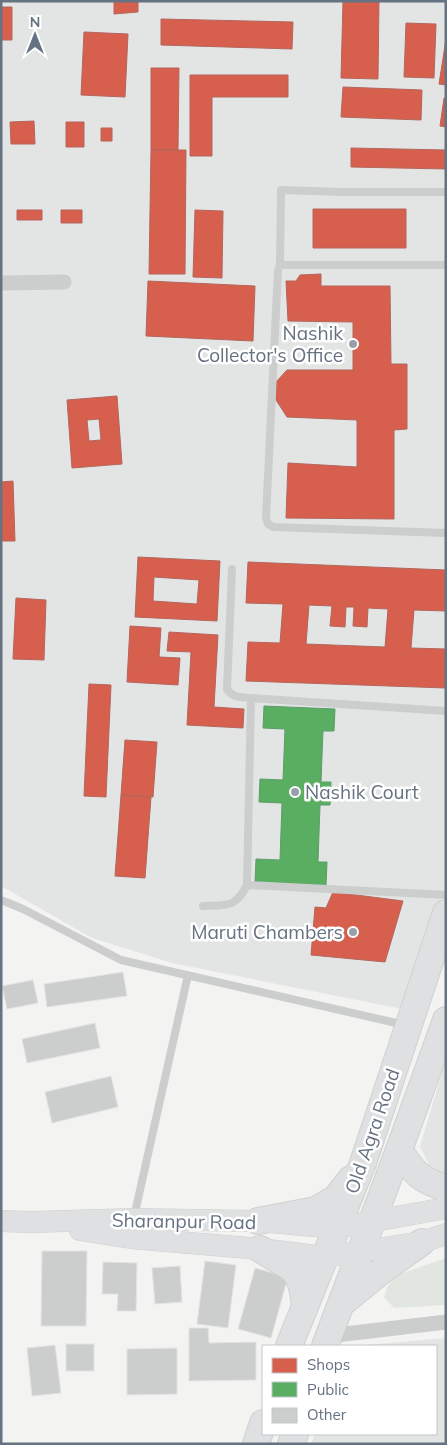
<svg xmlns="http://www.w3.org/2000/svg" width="447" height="1445" viewBox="0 0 447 1445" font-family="Mulish,sans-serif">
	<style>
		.built { fill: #e3e5e5 }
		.green { fill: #e2e6e0 }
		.shops { fill: #d6604d; stroke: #b4655d; fill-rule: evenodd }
		.public { fill: #5aae61; stroke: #5d9c6b }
		.building { fill: #cccece; stroke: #e2e3e2 }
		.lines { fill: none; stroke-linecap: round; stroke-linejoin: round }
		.secondary-casing { stroke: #cfd0d0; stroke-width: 22 }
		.highway-casing { stroke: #cfd0d0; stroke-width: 28 }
		.lane { stroke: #cccdcd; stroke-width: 8 }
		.street { stroke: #cccdcd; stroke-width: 15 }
		.secondary { stroke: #dfe0e1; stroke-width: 21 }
		.highway { stroke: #dfe0e1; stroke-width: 26 }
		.poi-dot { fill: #97a0a9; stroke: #fff; stroke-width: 2 }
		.labels { text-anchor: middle; stroke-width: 5; stroke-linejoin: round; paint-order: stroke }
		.poi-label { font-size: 19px; fill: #657281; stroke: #fff; text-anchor: end }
		.street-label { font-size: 19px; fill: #657281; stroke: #fff }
	</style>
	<rect width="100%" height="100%" fill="#f3f4f2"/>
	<path class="built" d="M1,1H446V886L407,1010L172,963L92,938L1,886Z
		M446,1059V1174H433L420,1146Z
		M446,1338V1444H311L315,1434H436V1346H354Z"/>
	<path class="green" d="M446,1258V1305L394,1308L384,1297L388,1285L400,1274Z"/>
	<path class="shops" d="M114,1H138V12L114,14Z
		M343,1H379L378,79L341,78Z
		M1,7H12V40H1Z
		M161,19L293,22L292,49L161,45Z
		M406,23L436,24L434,78L404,77Z
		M84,32L128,34L125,97L81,95Z
		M446,39V85L439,84Z
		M151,68H179L178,150H151Z
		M190,75H288V97H212V156H190Z
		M343,87L422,90L421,120L341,117Z
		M444,98L446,99V127L440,126Z
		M34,121L35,144H11L10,122Z
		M66,122H84V147H66Z
		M101,128H112V141H101Z
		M351,148L446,150V169L351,167Z
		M151,150H186L185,274H149Z
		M313,209H406V248H313Z
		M17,210H42V220H17Z
		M61,210H82V223H61Z
		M195,210L223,211L222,278L193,277Z
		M321,274V286H390L391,364H407V429L394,430V519L286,518L288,463L357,467V420L287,417L276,400V382L287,370H353V322L288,321L286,281H296L300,275Z
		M148,281L255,286L253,341L146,336Z
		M117,396L122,464L72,468L67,400ZM99,419L101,440L89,441L87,420Z
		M13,481L15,541H1V482Z
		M138,557L220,561L217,621L135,617ZM154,577L199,580L197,604L153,601Z
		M248,562L446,570V611L414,610L411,648L446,649V688L246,681L248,642L280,643L283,604L246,603ZM309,605L332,606L330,626L345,627L346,607H354L353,626L367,627L368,608L388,609L385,647L306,644Z
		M16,598L46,600L44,660L13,659Z
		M130,626L161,628L159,657L180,658L178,685L127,682Z
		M169,632L218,635L214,707L244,709L243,728L187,725L191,652L167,651Z
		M89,684L111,685L106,797L84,796Z
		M125,740L157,742L153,797L121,795Z
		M121,795L151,797L145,878L115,876Z
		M333,892L403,901L385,962L311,955L315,907L326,908Z"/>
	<path class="public" d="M264,706L335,709L334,731H323L321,782H331L330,805H320L318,862H327L326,885L255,882L256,859L280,860L282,803L259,802L260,779L283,780L285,729L263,728Z"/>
	<path class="building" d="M123,972L127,996L47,1007L44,984Z
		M33,980L38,1003L7,1009L2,986Z
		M95,1023L100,1048L27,1063L22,1039Z
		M111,1076L118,1107L52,1123L45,1092Z
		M42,1251H87L86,1326H41Z
		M205,1261L236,1265L228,1328L197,1324Z
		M103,1262L137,1263L136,1311H117L118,1294H102Z
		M180,1266L182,1302L155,1304L152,1268Z
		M255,1268L288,1277L271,1338L238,1329Z
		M189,1328H208L209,1343L256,1342V1380L189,1381Z
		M66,1344H94V1371H66Z
		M55,1345L61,1393L32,1396L27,1348Z
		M177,1348V1394L127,1395V1349Z"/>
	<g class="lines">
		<g class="secondary-casing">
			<path id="secondary" d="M1,1221L31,1222L134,1219L258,1221L336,1228L446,1208
				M80,1230L131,1238L260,1249L324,1257L422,1242L446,1234"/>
		</g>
		<g class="highway-casing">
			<path id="highway" d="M399,1150C414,1172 419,1180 446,1188
				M258,1221L316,1210L336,1198L351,1179
				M260,1249L293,1269C302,1279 303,1292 305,1305
				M341,1304L380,1272L422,1242
				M289,1346L363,1163L446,913
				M325,1346L399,1150L446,1020
				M256,1444L263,1423
				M291,1444L295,1434"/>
		</g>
		<path class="lane" d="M280,265L281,190L341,192H446
			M446,265H280L278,270L266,518L268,524L273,527L446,533
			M232,569L227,689C232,698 241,697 251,698L446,711
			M247,885L446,895
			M1,900L23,909L121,960L405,1025
			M203,906C226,905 236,908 247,885L251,698
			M134,1217L188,975"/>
		<path class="street" d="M1,283L64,282
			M328,1336L446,1322"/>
		<use href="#secondary" class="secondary"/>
		<use href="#highway" class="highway"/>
	</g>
	<g class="poi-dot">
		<circle cx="353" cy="344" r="5"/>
		<circle cx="295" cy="792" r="5"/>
		<circle cx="353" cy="932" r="5"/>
	</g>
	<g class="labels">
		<g class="poi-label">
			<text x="343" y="340">Nashik<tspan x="343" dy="22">Collector's Office</tspan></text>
			<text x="305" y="799" text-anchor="start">Nashik Court</text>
			<text x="343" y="939">Maruti Chambers</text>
		</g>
		<g class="street-label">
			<text transform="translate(372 1131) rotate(-71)" y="7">Old Agra Road</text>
			<text transform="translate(184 1221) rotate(1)" y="7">Sharanpur Road</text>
		</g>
	</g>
	<rect width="447" height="1445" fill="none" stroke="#657281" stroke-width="5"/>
	<rect x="262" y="1345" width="175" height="90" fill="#ffffff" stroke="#c1c7cd"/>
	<rect x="272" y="1358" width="25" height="15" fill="#d6604d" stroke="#c1c7cd"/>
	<text x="307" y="1370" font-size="15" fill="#657281">Shops</text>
	<rect x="272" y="1382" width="25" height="15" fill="#5aae61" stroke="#c1c7cd"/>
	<text x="307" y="1395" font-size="15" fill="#657281">Public</text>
	<rect x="272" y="1408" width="25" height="15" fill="#cccece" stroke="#c1c7cd"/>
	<text x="307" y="1420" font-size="15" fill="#657281">Other</text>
	<g transform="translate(35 35)" stroke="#ffffff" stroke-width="4" paint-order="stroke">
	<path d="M0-4L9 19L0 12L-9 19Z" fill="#657281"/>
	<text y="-8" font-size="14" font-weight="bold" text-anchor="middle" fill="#657281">N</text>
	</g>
</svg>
